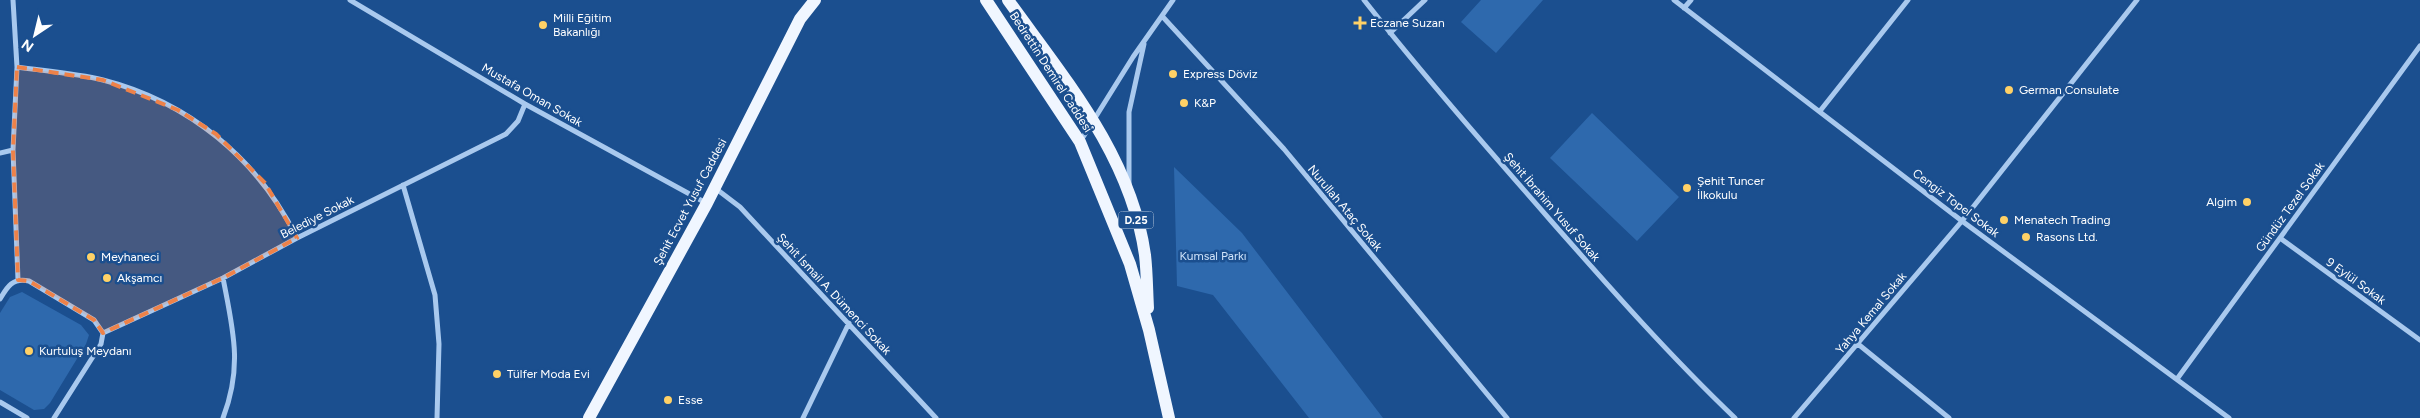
<svg xmlns="http://www.w3.org/2000/svg" width="2420" height="418" viewBox="0 0 2420 418" font-family="Figtree,sans-serif">
	<style>
		.green { fill: #2e69ad }
		.lines { fill: none; stroke-linecap: round; stroke-linejoin: round }
		.minor { stroke: #a9c9ee; stroke-width: 5 }
		.primary { stroke: #f0f6ff; stroke-width: 12 }
		.marked { fill: #ee8249; fill-opacity: 0.2; stroke: #ee8249; stroke-width: 4; stroke-dasharray: 10 6; stroke-linejoin: round }
		.poi-dot { fill: #ffd166; stroke: #1b4f8f; stroke-width: 2 }
		.labels { text-anchor: middle; stroke-width: 5; stroke-linejoin: round; paint-order: stroke }
		.shield { fill: #1b4f8f; stroke: #bbcadd; stroke-width: 1 }
		.shield-label { font-size: 11px; font-weight: bold; fill: #fff }
		.poi-label { font-size: 12px; fill: #fff; stroke: #1b4f8f; text-anchor: start }
		.street-label { font-size: 12px; fill: #fff; stroke: #1b4f8f }
		.park-label { font-size: 12px; fill: #cfe3fa; stroke: #1b4f8f }
	</style>
	<rect width="100%" height="100%" fill="#1b4f8f"/>
	<path class="green" d="M1481,0H1543L1496,53L1461,22Z
		M1592,113L1679,197L1637,241L1550,158Z
		M1174,167L1242,233L1383,418H1309L1213,295L1177,286Z
		M22,292L81,325L89,335L86,344L50,403L44,409L34,410L0,390V313L10,297Z"/>
	<g class="lines">
		<path class="minor" d="M13,0L17,67L13,150L18,280
			M350,0L525,104L706,203
			M1364,0C1424,76 1488,149 1552,222C1611,289 1670,356 1735,418
			M1674,0L1962,221L2229,418
			M1684,8L1691,0
			M1162,16L1284,149L1507,418
			M1390,33L1425,0
			M17,67C45,71 75,73 103,80C189,102 258,159 297,238
			M1820,111L1908,0
			M1080,142L1133,57L1173,0
			M0,153L13,150
			M1129,184V112L1144,44
			M403,185L435,295L439,344L437,418
			M715,188L740,207L936,418
			M2280,238L2420,340
			M0,299C7,287 13,277 29,281L94,320L103,333L101,344L54,418
			M103,333L223,278L297,238L506,134L518,121L525,104
			M1858,344L1949,418
			M2177,379L2420,46
			M0,402L27,418
			M223,418C243,366 233,330 223,278
			M803,418L849,323
			M1794,418L1962,221L2137,0"/>
		<path class="primary" d="M986,0L1080,142L1130,264L1149,330L1169,418
			M1008,0C1064,78 1131,156 1145,255C1147,272 1147,290 1148,308
			M589,418L707,203L800,19L815,0"/>
	</g>
	<path class="marked" d="M17,67L103,80L178,110L216,134L265,183L297,238L223,278L103,333L94,320L29,281L18,280L13,150Z"/>
	<g class="poi-dot">
		<path d="M1357.5 15.5h5v5h5v5h-5v5h-5v-5h-5v-5h5z"/>
		<circle cx="543" cy="25" r="5"/>
		<circle cx="1173" cy="74" r="5"/>
		<circle cx="2009" cy="90" r="5"/>
		<circle cx="1184" cy="103" r="5"/>
		<circle cx="1687" cy="188" r="5"/>
		<circle cx="2247" cy="202" r="5"/>
		<circle cx="2004" cy="220" r="5"/>
		<circle cx="2026" cy="237" r="5"/>
		<circle cx="91" cy="257" r="5"/>
		<circle cx="107" cy="278" r="5"/>
		<circle cx="29" cy="351" r="5"/>
		<circle cx="497" cy="374" r="5"/>
		<circle cx="668" cy="400" r="5"/>
	</g>
	<g class="labels">
		<rect class="shield" x="1118.5" y="211.5" width="35" height="17" rx="4"/>
		<g class="shield-label">
			<text x="1136" y="224">D.25</text>
		</g>
		<g class="poi-label">
			<text x="553" y="22">Milli Eğitim<tspan x="553" dy="14">Bakanlığı</tspan></text>
			<text x="1370" y="27">Eczane Suzan</text>
			<text x="1183" y="78">Express Döviz</text>
			<text x="2019" y="94">German Consulate</text>
			<text x="1194" y="107">K&amp;P</text>
			<text x="1697" y="185">Şehit Tuncer<tspan x="1697" dy="14">İlkokulu</tspan></text>
			<text x="2237" y="206" text-anchor="end">Algim</text>
			<text x="2014" y="224">Menatech Trading</text>
			<text x="2036" y="241">Rasons Ltd.</text>
			<text x="101" y="261">Meyhaneci</text>
			<text x="117" y="282">Akşamcı</text>
			<text x="39" y="355">Kurtuluş Meydanı</text>
			<text x="507" y="378">Tülfer Moda Evi</text>
			<text x="678" y="404">Esse</text>
		</g>
		<g class="street-label">
			<text transform="translate(1051 72) rotate(57)" y="4">Bedrettin Demirel Caddesi</text>
			<text transform="translate(532 95) rotate(30)" y="4">Mustafa Oman Sokak</text>
			<text transform="translate(690 202) rotate(-62)" y="4">Şehit Ecvet Yusuf Caddesi</text>
			<text transform="translate(1956 203) rotate(37)" y="4">Cengiz Topel Sokak</text>
			<text transform="translate(1552 207) rotate(49)" y="4">Şehit İbrahim Yusuf Sokak</text>
			<text transform="translate(2290 207) rotate(-54)" y="4">Gündüz Tezel Sokak</text>
			<text transform="translate(1345 208) rotate(50)" y="4">Nurullah Ataç Sokak</text>
			<text transform="translate(317 217) rotate(-27)" y="4">Belediye Sokak</text>
			<text transform="translate(2356 281) rotate(36)" y="4">9 Eylül Sokak</text>
			<text transform="translate(834 294) rotate(47)" y="4">Şehit İsmail A. Dümenci Sokak</text>
			<text transform="translate(1871 313) rotate(-50)" y="4">Yahya Kemal Sokak</text>
		</g>
		<g class="park-label">
			<text x="1213" y="260">Kumsal Parkı</text>
		</g>
	</g>
	<g transform="translate(35 35) rotate(215)" stroke="#1b4f8f" stroke-width="4" paint-order="stroke">
	<path d="M0-4L9 19L0 12L-9 19Z" fill="#ffffff"/>
	<text y="-8" font-size="14" font-weight="bold" text-anchor="middle" fill="#ffffff">N</text>
	</g>
</svg>
